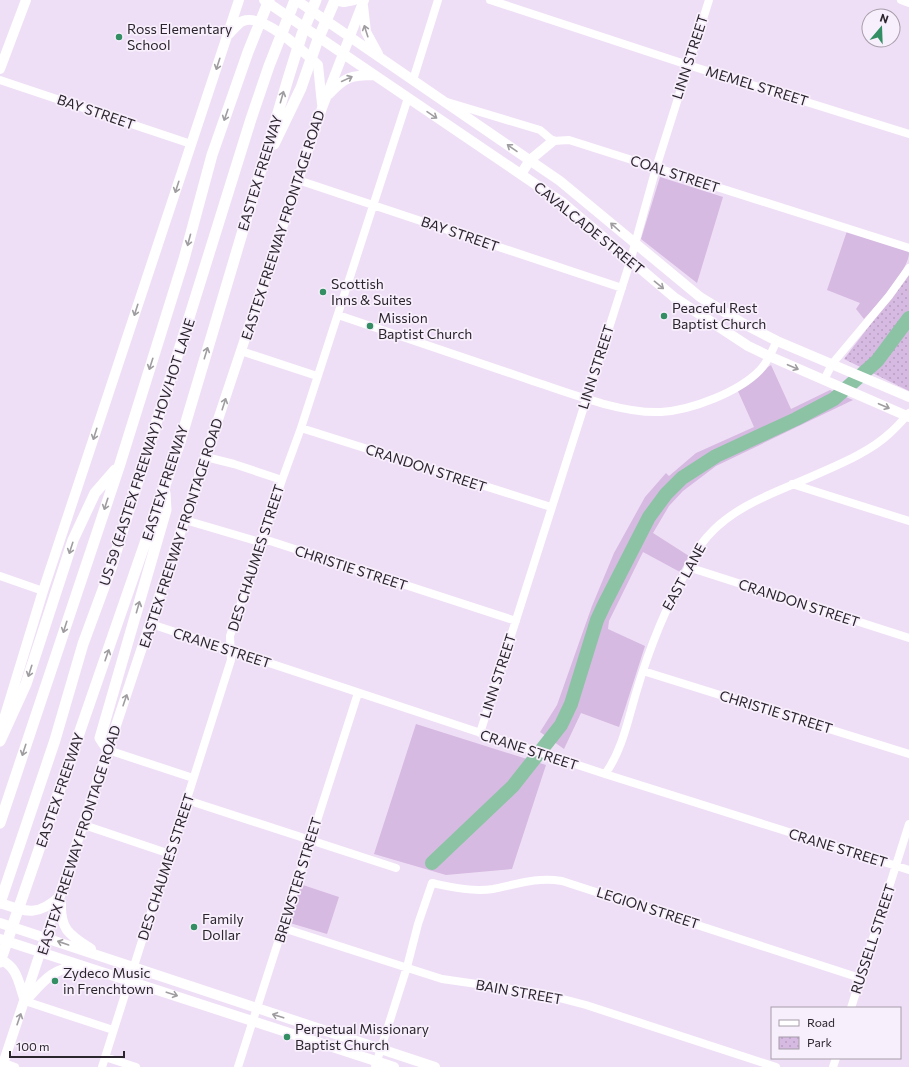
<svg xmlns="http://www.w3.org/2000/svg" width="909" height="1067" viewBox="0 0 909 1067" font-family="Commissioner,sans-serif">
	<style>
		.grass { fill: #d6bae1 }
		.park { fill: url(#park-dots) }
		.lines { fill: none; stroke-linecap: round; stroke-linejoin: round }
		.river { stroke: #8bc3a4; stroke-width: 14 }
		.minor { stroke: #fff; stroke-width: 8 }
		.major { stroke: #fff; stroke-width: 10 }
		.highway { stroke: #fff; stroke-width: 11 }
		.oneway { stroke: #a09da0 }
		.poi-dot { fill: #338e64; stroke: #f8effc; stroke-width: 1.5 }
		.labels { text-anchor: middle; stroke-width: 3.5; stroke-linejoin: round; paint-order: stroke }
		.poi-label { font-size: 14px; fill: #2b252d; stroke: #f8effc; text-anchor: start }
		.street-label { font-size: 14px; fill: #2b252d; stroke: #f8effc }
	</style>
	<defs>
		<pattern id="park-dots" width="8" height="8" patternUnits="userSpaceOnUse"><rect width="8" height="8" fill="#d6bae1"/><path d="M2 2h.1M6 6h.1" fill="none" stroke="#b8a0c1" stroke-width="1.8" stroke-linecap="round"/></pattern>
	</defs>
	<rect width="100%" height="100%" fill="#efdff6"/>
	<path class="grass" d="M660,177L723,197L697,283L641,239Z
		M847,231L907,250L909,253C909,270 876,306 864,319L856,309L860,303L827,290Z
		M771,365L791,409L830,390L853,400L716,466L683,491L669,506L653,533L689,556L680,572L643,552L609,621L608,629L645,646L619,727L581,713L564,749L540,732L557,705L592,606L614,553L645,497L666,473L669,476L696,453L754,427L737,389Z
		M416,724L546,765L512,869L446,875L374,854Z
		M300,884L339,897L327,934L290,923L288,919Z"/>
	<path class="park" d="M909,274V391L844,359Z"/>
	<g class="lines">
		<path class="river" d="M432,863L513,786L561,725L571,704L597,620L604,605L649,517L666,494L682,478L716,456L796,419L834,399L877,361L909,318"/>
		<path class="minor" d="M490,0L688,65L909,134
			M901,0L909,3
			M0,80L191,144
			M413,80L438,0
			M447,102L540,130L553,141L569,140L909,248
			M298,180L622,288
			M338,315C400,336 462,357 524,378C563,391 621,414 661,412C692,410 739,392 760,370C768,362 772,350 777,341
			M241,351L317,376
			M824,380L832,364L889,296L909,268
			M301,428L551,507
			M206,457L234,464L282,480
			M792,484L909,521
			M185,520L256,541H270L516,621
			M688,567L909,638
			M0,576L43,591
			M151,624L605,774L909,870
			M643,671L909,754
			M480,733L630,262L656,168L709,0
			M108,750L193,778
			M605,774C622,751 628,720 636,693C649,649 664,610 687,570C693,559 698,547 707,537C736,503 783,490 822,472C845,462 872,450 890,433C897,427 903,420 909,413
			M187,800L396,868
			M84,825L170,854
			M283,928L442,979L540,993L586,1005L776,1067
			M25,1001L113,1030
			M851,1008L909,824
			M105,1057L136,1067
			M4,1063L15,1067
			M102,1067L231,660L230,636L282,480L301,428L408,98
			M238,1067L358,693
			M375,1067L407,967L418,924L432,883C451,887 472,892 493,889C518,884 536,877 562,881L860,978
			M833,1067L836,1058"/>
		<path class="major" d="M264,0L563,203L675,298L748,346L769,356L909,417
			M296,0L560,181L700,297L744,324L777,341L909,397
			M334,0L344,2L354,0
			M363,6L366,32L378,54
			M229,34C233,30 238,23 243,21C264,13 304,52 318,65L322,104
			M0,69L26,0
			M329,94C345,77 351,75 374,75
			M521,174L530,160L553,141
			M0,732L43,591L239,0
			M0,903C26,912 38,917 60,896
			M61,903C60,930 70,935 91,949
			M0,923L435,1067
			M0,939L394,1067
			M0,960C18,966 19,985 25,1001
			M29,997C43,981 56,965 79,968
			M2,1067L322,108L364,0"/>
		<path class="highway" d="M274,144L301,88L317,42L335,0
			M0,741L26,684L73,540L95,493L115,470
			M108,750L100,738L166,510L165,493
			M0,823L119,467L184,259L212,155L248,52L269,0
			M0,903L55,740L83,644L111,568L251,119L269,66L295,0
			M0,962L180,442L288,79L302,34L316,0"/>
	</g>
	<defs><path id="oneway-shaft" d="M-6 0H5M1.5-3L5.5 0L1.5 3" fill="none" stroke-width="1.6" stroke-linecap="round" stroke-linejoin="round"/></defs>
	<g class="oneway">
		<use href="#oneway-shaft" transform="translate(366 31) rotate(-108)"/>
		<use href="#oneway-shaft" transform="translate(218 64) rotate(108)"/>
		<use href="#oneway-shaft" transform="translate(347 79) rotate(-25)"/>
		<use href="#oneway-shaft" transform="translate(282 97) rotate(-74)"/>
		<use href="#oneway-shaft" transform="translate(226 115) rotate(109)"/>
		<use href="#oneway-shaft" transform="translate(432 115) rotate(34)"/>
		<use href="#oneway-shaft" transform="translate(512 148) rotate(-145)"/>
		<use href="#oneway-shaft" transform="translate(177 187) rotate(108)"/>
		<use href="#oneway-shaft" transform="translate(615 227) rotate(-138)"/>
		<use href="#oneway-shaft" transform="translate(189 240) rotate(105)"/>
		<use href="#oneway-shaft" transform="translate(659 285) rotate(39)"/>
		<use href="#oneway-shaft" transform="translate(136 310) rotate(108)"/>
		<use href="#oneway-shaft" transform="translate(206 353) rotate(-73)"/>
		<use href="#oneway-shaft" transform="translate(151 364) rotate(108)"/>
		<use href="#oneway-shaft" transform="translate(793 367) rotate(23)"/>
		<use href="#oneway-shaft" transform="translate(224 404) rotate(-72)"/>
		<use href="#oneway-shaft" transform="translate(884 406) rotate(23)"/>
		<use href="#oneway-shaft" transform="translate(95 434) rotate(108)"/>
		<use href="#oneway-shaft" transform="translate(106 504) rotate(108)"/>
		<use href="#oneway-shaft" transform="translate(71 548) rotate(108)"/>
		<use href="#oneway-shaft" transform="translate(138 607) rotate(-74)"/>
		<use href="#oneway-shaft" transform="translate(65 627) rotate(108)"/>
		<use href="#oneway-shaft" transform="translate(107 655) rotate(-71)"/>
		<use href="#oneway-shaft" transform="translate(30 671) rotate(108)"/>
		<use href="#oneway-shaft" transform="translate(125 700) rotate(-71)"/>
		<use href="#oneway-shaft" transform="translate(24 750) rotate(108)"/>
		<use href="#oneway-shaft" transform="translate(63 943) rotate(-161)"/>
		<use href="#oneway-shaft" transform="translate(172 994) rotate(18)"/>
		<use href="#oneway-shaft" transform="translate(278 1016) rotate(-162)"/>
		<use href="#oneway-shaft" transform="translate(19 1019) rotate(-71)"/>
	</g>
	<g class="poi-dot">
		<circle cx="119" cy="37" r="4"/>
		<circle cx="323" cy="292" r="4"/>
		<circle cx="664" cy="316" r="4"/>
		<circle cx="370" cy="326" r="4"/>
		<circle cx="194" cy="927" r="4"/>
		<circle cx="55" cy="981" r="4"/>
		<circle cx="287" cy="1037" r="4"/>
	</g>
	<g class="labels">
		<g class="poi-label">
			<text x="127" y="34">Ross Elementary<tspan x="127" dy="16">School</tspan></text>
			<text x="331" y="289">Scottish<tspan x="331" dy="16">Inns &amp; Suites</tspan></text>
			<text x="672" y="313">Peaceful Rest<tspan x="672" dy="16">Baptist Church</tspan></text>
			<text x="378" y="323">Mission<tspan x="378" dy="16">Baptist Church</tspan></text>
			<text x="202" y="924">Family<tspan x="202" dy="16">Dollar</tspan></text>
			<text x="63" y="978">Zydeco Music<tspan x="63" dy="16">in Frenchtown</tspan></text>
			<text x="295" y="1034">Perpetual Missionary<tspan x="295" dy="16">Baptist Church</tspan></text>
		</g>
		<g class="street-label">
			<text transform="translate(690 57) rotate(-72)" y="5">LINN STREET</text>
			<text transform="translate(757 86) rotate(17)" y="5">MEMEL STREET</text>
			<text transform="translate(96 112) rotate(19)" y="5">BAY STREET</text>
			<text transform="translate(260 173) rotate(-73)" y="5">EASTEX FREEWAY</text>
			<text transform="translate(675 174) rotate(18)" y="5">COAL STREET</text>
			<text transform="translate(283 225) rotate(-72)" y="5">EASTEX FREEWAY FRONTAGE ROAD</text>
			<text transform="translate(589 228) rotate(39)" y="5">CAVALCADE STREET</text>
			<text transform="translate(460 234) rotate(19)" y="5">BAY STREET</text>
			<text transform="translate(596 367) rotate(-72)" y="5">LINN STREET</text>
			<text transform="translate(147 452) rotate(-72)" y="5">US 59 (EASTEX FREEWAY) HOV/HOT LANE</text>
			<text transform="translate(426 468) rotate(18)" y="5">CRANDON STREET</text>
			<text transform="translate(165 483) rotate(-72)" y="5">EASTEX FREEWAY</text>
			<text transform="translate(181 533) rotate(-72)" y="5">EASTEX FREEWAY FRONTAGE ROAD</text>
			<text transform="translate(256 558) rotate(-72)" y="5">DES CHAUMES STREET</text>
			<text transform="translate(351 568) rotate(18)" y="5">CHRISTIE STREET</text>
			<text transform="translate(684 577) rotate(-61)" y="5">EAST LANE</text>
			<text transform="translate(799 603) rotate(18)" y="5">CRANDON STREET</text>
			<text transform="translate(222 648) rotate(18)" y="5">CRANE STREET</text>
			<text transform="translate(498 676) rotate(-72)" y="5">LINN STREET</text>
			<text transform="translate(776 712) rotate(17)" y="5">CHRISTIE STREET</text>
			<text transform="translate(529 750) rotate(18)" y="5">CRANE STREET</text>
			<text transform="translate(60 790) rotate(-71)" y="5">EASTEX FREEWAY</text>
			<text transform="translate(79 840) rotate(-72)" y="5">EASTEX FREEWAY FRONTAGE ROAD</text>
			<text transform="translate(838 848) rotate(17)" y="5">CRANE STREET</text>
			<text transform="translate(166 867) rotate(-72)" y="5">DES CHAUMES STREET</text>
			<text transform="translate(298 880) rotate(-73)" y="5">BREWSTER STREET</text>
			<text transform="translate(648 908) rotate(18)" y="5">LEGION STREET</text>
			<text transform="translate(873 939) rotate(-72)" y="5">RUSSELL STREET</text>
			<text transform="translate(519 992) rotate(10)" y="5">BAIN STREET</text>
		</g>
	</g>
	<rect x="771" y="1007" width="130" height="52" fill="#f8effc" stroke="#a69ea9"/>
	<rect x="779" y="1020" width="20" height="6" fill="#ffffff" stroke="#a69ea9"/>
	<text x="807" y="1027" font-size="12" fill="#2b252d">Road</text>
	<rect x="779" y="1037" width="20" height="12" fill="url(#park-dots)" stroke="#a69ea9"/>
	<text x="807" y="1047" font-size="12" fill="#2b252d">Park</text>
	<g transform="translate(881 28) rotate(19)"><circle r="19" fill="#f8effc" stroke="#a69ea9"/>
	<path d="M0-3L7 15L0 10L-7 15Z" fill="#338e64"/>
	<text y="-6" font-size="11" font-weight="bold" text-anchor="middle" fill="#2b252d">N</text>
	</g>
	<path d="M10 1051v6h114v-6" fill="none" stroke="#2b252d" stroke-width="2"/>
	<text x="16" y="1051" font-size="12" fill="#2b252d" stroke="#f8effc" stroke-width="3" paint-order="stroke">100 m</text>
</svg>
